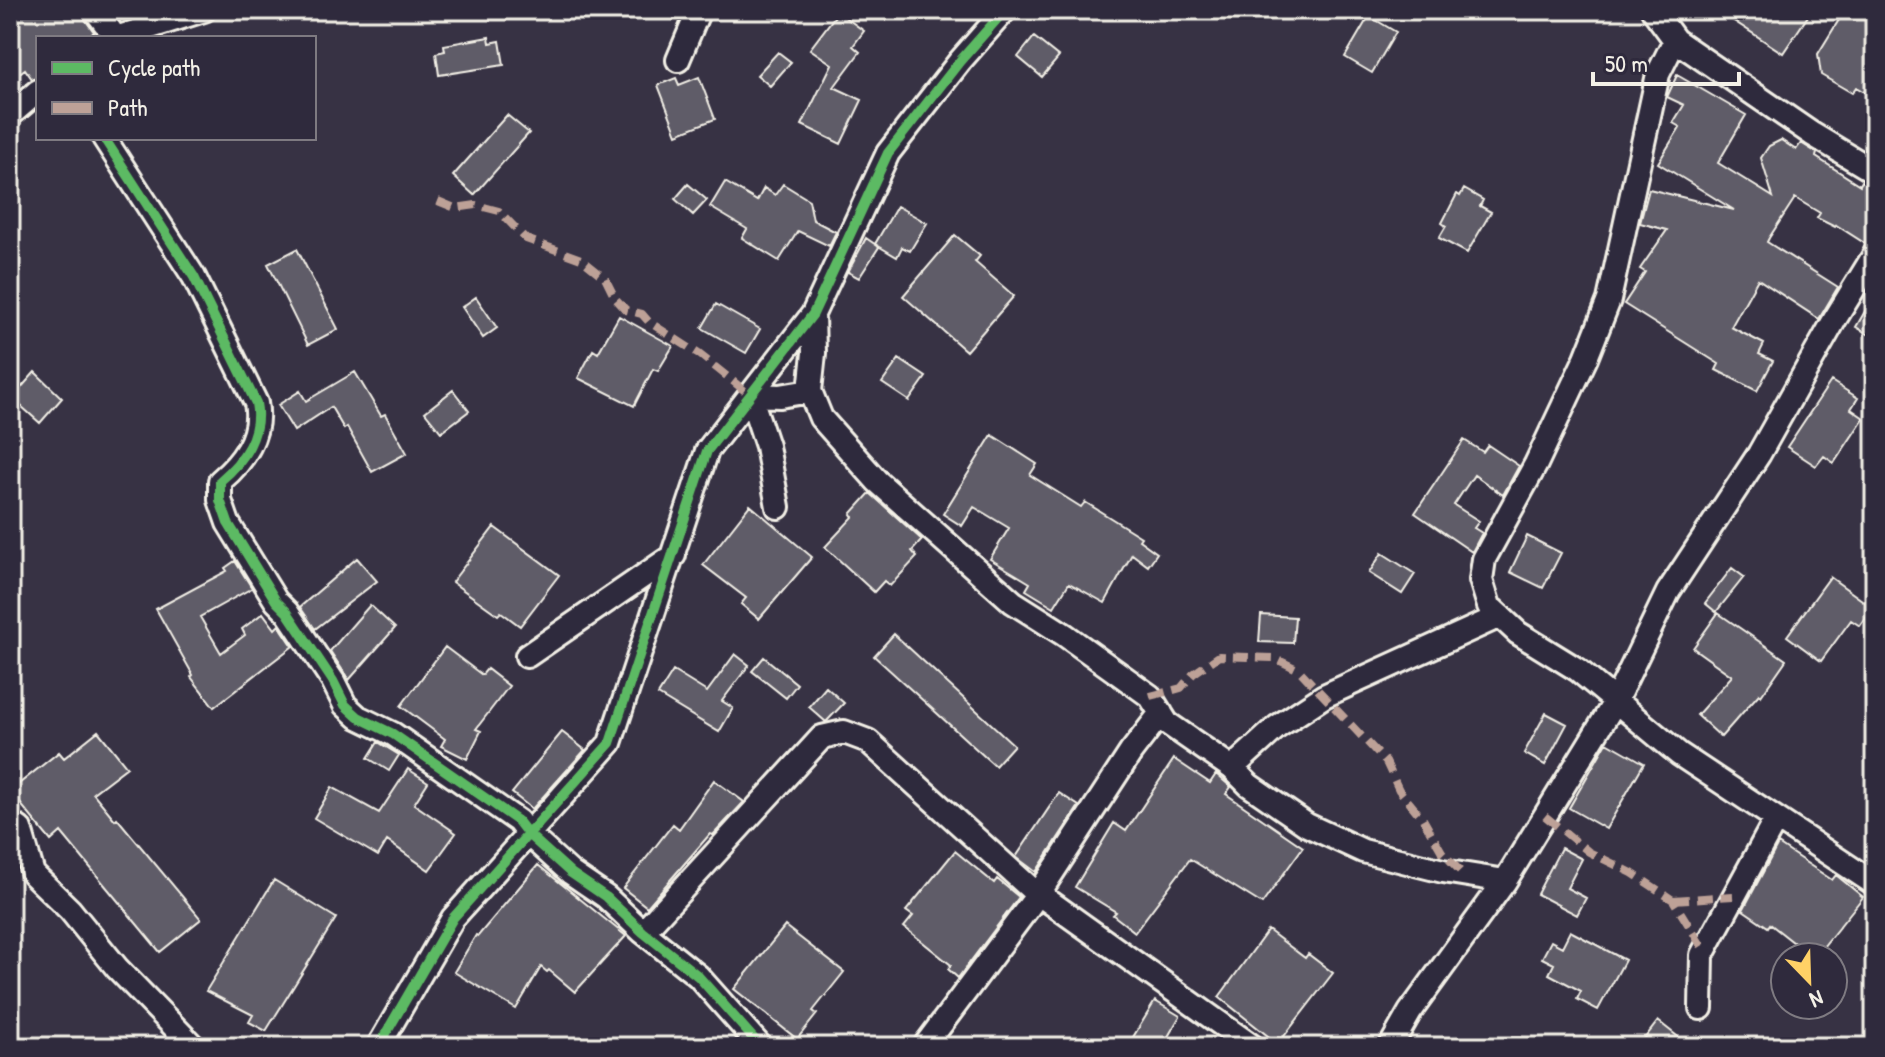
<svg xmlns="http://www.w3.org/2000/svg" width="1885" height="1057" viewBox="0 0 1885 1057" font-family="'Patrick Hand',sans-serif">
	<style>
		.building { fill: #5f5c67; stroke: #f4f1e8; stroke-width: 2 }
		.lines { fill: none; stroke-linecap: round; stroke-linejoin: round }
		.street-casing { stroke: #f4f1e8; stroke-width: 28 }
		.street { stroke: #2f2a3d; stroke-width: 22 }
		.quiet { stroke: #bda197; stroke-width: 8; stroke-dasharray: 16 8; stroke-linecap: butt }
		.cycleway-casing { stroke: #2f2a3d; stroke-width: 15 }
		.cycleway { stroke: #5cba63; stroke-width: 10 }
	</style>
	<rect width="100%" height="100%" fill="#373244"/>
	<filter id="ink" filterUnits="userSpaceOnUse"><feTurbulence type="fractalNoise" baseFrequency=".0125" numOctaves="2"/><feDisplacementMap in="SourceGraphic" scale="16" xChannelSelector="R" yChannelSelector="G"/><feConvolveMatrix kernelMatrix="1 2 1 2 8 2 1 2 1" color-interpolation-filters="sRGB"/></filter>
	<g filter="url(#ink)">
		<path class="building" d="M10,10H81L84,18L94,32L87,38H38V77L32,79L25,69L10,80Z
			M1717,10H1812L1783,53Z
			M1845,10H1875V79L1866,93L1856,87L1852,93L1821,75L1818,54Z
			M838,12L864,31L853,46L860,52L834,87L862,100L841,144L802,125L832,64L810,49Z
			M1369,16L1396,32L1372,73L1345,57Z
			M489,37L490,43L500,41L504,65L439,75L436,53L445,51L444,45Z
			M1034,37L1059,57L1042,77L1018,57Z
			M778,52L791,62L770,86L757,75Z
			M1677,75L1746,115L1718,163L1773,197L1761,158L1769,146L1781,140L1796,150L1801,143L1817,153L1816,157L1860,185L1862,181L1875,188V230L1866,244L1836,225L1835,227L1817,218L1820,213L1795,198L1769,238L1767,242L1838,287L1819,319L1758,279L1731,327L1764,344L1759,354L1773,361L1757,391L1716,370L1719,364L1624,304L1645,272L1640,269L1667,230L1640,223L1649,189L1734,210L1658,163L1680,127L1673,123L1684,105L1667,97Z
			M699,77L715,119L677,134L658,85L676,78L679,85Z
			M507,115L529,133L474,195L453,176Z
			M725,182L757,201L764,188L775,195L783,184L809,200L813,220L836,232L829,246L798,231L779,261L742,238L747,229L710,207Z
			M688,184L707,200L693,215L675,199Z
			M1464,189L1483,200L1480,206L1491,212L1467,253L1439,238L1446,226L1442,223L1457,194L1460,196Z
			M897,206L927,223L910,251L902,247L897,257L875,244Z
			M955,235L980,256L975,262L1014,296L966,351L903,296Z
			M866,238L879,247L859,278L848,272Z
			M297,249L338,329L308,345L268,264Z
			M1875,294V338L1856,327Z
			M476,297L497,328L483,338L462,307Z
			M716,304L760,329L746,353L702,328Z
			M619,316L673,346L658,371L653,369L634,406L578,378L593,350L598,353Z
			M899,359L926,377L909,401L882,383Z
			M35,372L62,398L40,423L12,398Z
			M355,372L381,416L385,414L407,453L372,472L347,427L344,429L331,407L294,431L278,405L300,391L306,401Z
			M1831,381L1858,398L1851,409L1864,418L1834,463L1824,456L1816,466L1787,447Z
			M453,390L469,411L441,432L425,412Z
			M992,435L1037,464L1030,475L1081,507L1085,502L1141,537L1139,540L1157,553L1148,566L1132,554L1105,603L1069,583L1054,607L1026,590L1030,583L990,559L1009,528L974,507L962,526L943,514Z
			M1464,440L1483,452L1488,445L1519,466L1503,495L1474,475L1454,505L1479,521L1474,528L1482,533L1472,552L1415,513Z
			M870,493L922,540L912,551L917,557L890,586L884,581L874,592L825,547L853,517L851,514Z
			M750,505L812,557L759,619L741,604L746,598L703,565Z
			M494,527L559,575L520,626L501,612L498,615L452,582Z
			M1527,536L1561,553L1543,588L1510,572Z
			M1382,553L1415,574L1402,594L1369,573Z
			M357,558L377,581L315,629L300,607Z
			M235,561L252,588L200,617L221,653L245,635L242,629L263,613L275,629L279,625L293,646L214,707L191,677L193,675L156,609L227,571L225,568Z
			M1732,568L1744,577L1716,612L1705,603Z
			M1830,577L1873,608L1860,626L1851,620L1821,661L1787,636Z
			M370,605L395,628L349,680L330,651Z
			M1718,613L1786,660L1761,696L1759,694L1721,737L1697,715L1732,676L1693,648Z
			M1261,615L1295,617L1293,643L1259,642Z
			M894,634L1014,745L995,766L874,656Z
			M445,647L482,675L487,669L509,686L476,729L481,731L467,759L441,746L445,739L401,706Z
			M735,654L749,665L722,701L733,708L719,732L658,695L673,671L707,692Z
			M764,657L797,684L786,698L752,671Z
			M826,687L844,703L826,722L809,707Z
			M1546,713L1567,724L1545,765L1524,753Z
			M98,731L127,767L93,793L115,820L117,818L201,919L160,952L61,832L51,841L10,791L59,752L64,758Z
			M562,732L585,750L532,809L512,793Z
			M378,742L399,755L389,771L368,758Z
			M1607,742L1644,763L1606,829L1569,808Z
			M1174,759L1210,783L1216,774L1231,787L1226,794L1303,847L1262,904L1190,859L1135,932L1113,915L1116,912L1075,887L1114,823L1126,831Z
			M408,769L428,782L414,804L456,833L429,870L387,841L378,856L314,818L332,787L379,813Z
			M714,780L744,802L713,835L710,834L647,907L623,888L673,824L679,829Z
			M1059,793L1079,806L1036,872L1016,857Z
			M1778,844L1832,880L1836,875L1863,897L1815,957H1812L1770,924L1768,927L1743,910Z
			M1561,848L1582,859L1567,888L1586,898L1577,915L1537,894Z
			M955,851L994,883L997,879L1019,897L958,978L948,969L951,965L904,927L913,916L906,911Z
			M538,865L626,936L575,992L549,970L547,972L541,967L516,1009L454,972L476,935L478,936Z
			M274,880L336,918L266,1031L249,1022L253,1015L206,991Z
			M785,926L844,972L813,1011L817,1014L797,1039L734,989Z
			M1268,930L1305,958L1308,954L1333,973L1278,1044L1219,997Z
			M1570,931L1625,960L1598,1010L1577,999L1581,991L1549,974L1554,964L1542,958L1551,941L1562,947Z
			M1155,1001L1180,1016L1162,1047H1127Z
			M1658,1021L1691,1047H1638Z"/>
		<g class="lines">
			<g class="street-casing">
				<path id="street" d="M95,10L116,38
					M1653,10L1675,40L1812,134L1875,172
					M116,38L204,10
					M1675,40L1658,74L1609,300L1586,358L1536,464L1484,559L1481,580L1489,606L1518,633L1578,670L1679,754L1875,884
					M678,60L699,10
					M10,115L38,91
					M104,138L194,277L256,403C262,434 244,461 220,481V500L228,523L276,601L287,612L333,681L345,705L358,717L393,734L518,821L528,834L571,873L606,897L643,932L698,976L761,1047
					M810,391L821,418L877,481L1013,602L1065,635L1150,696L1167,723L1232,768L1249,785L1307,825L1363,851L1443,871L1505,881
					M750,395L780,396L810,391L814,353L813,314
					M750,395L767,446L778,507
					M527,656L674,555
					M1232,768L1277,727L1324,696L1500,616
					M10,822L20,829L33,874L70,910L117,968L194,1047
					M643,932L822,737L844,732L868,741L1029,887L1253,1047
					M1701,1008L1702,955L1776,819
					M378,1047L453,918L610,743L707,451L813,314L888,153L960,61L1005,10
					M924,1047L1039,893L1131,752L1161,713
					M1390,1047L1410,1012L1505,881L1615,702L1668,592L1759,454L1835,319L1875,254"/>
			</g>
			<use href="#street" class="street"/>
			<path class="quiet" d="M438,201L455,208L476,205L499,211L526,239L581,259L605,278L615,298L626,310L642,314L649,322L699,354L750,395
				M1150,696L1181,688L1193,674L1219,656L1274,658L1299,670L1386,762L1399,790L1423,819L1442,852L1463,874
				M1545,816L1589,852L1632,873L1673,900L1704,950
				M1673,900L1733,896"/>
			<g class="cycleway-casing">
				<path id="cycleway" d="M104,138L194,277L256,403C262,434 244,461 220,481V500L228,523L276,601L287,612L333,681L345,705L358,717L393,734L518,821L528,834L571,873L606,897L643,932L698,976L761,1047
					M378,1047L453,918L610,743L707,451L813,314L888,153L960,61L1005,10"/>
			</g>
			<use href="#cycleway" class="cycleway"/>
		</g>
	</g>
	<rect width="1885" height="1057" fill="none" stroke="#2f2a3d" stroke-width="40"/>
	<rect x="20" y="20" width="1845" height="1017" fill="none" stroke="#f4f1e8" stroke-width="3" filter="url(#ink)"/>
	<rect x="36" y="36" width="280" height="104" fill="#2f2a3d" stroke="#7e7a81" stroke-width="2"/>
	<rect x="52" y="62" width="40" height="12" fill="#5cba63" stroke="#7e7a81" stroke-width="2"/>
	<text x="108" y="76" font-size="24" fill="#f4f1e8">Cycle path</text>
	<rect x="52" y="102" width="40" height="12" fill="#bda197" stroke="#7e7a81" stroke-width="2"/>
	<text x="108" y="116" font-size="24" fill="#f4f1e8">Path</text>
	<g transform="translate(1809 981) rotate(157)"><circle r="38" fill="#2f2a3d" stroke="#7e7a81" stroke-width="2"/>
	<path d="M0-6L14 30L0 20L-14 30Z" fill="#ffd166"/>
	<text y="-12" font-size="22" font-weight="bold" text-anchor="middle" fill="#f4f1e8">N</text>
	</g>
	<path d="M1593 72v12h146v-12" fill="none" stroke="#f4f1e8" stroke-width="4"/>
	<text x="1605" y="72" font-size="24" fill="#f4f1e8" stroke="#2f2a3d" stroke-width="6" paint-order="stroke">50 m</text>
</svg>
